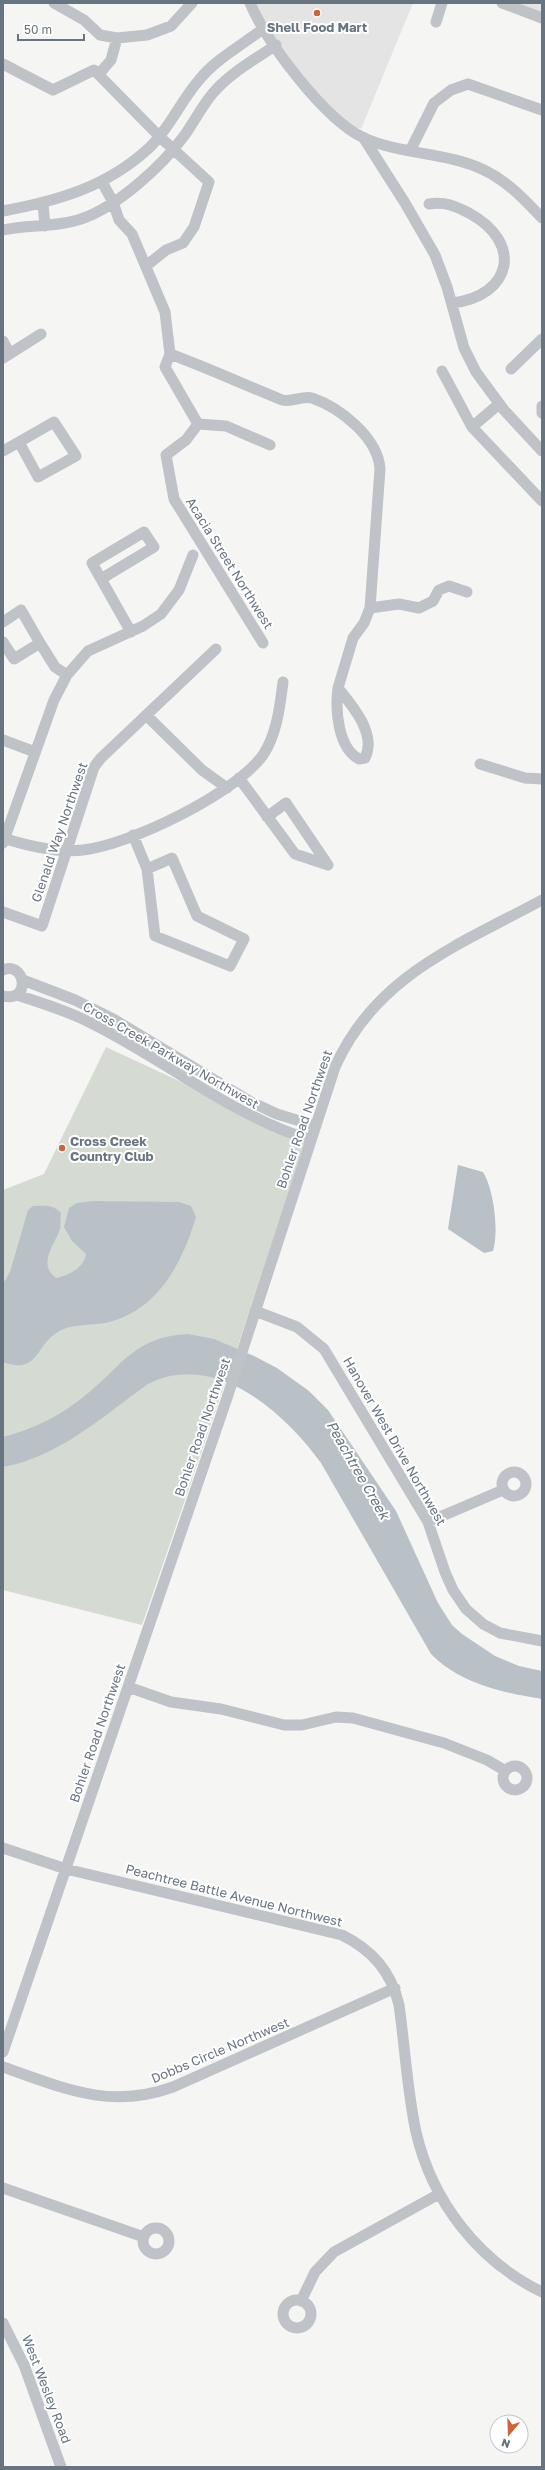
<svg xmlns="http://www.w3.org/2000/svg" width="545" height="2470" viewBox="0 0 545 2470" font-family="'Golos Text',sans-serif">
	<style>
		.built { fill: #e3e4e3 }
		.green { fill: #d5dad2 }
		.water { fill: #b9c1c6 }
		.lines { fill: none; stroke-linecap: round; stroke-linejoin: round }
		.minor { stroke: #bfc2c6; stroke-width: 11 }
		.poi-dot { fill: #cc643c; stroke: #fff; stroke-width: 1.5 }
		.labels { text-anchor: middle; stroke-width: 4; stroke-linejoin: round; paint-order: stroke }
		.poi-label { font-size: 13px; font-weight: bold; fill: #687480; stroke: #fff }
		.street-label { font-size: 13px; fill: #687480; stroke: #fff }
		.water-label { font-size: 14px; font-style: italic; fill: #64757c; stroke: #fff }
	</style>
	<rect width="100%" height="100%" fill="#f5f5f3"/>
	<path class="built" d="M256,3H413L361,129L336,121L276,50Z
		M498,3H542V20Z"/>
	<path class="green" d="M106,1047L308,1141L142,1625L3,1590V1190L44,1174Z"/>
	<path class="water" d="M458,1165L483,1172C494,1190 499,1231 493,1251L484,1253L448,1229Z
		M93,1201L179,1202L191,1206L196,1217C182,1263 159,1309 109,1322C94,1326 71,1323 58,1332C35,1345 39,1375 3,1362V1284L10,1272L28,1210L33,1206C44,1206 53,1204 61,1213C60,1218 61,1224 60,1229C55,1244 37,1264 56,1278C69,1275 84,1268 86,1254L72,1241L64,1227L69,1208L77,1203Z
		M188,1334L214,1339L254,1356L277,1368L309,1391L328,1410L396,1511L438,1603L452,1625L462,1634L495,1656L519,1666L542,1671V1699C503,1693 459,1683 431,1654L321,1463C284,1412 215,1350 148,1384C103,1416 59,1457 3,1467V1437C34,1429 62,1415 87,1394C124,1364 134,1337 188,1334Z"/>
	<g class="lines">
		<path class="minor" d="M54,3L84,20L100,35L117,38L147,35L171,26L192,3
			M250,3C267,43 325,120 364,138C402,155 447,152 484,170C507,181 524,199 542,218
			M502,3L542,18
			M436,22L442,3
			M3,64L53,90L94,70L160,137L209,182L194,227L183,243L166,250L146,266
			M99,74L111,60L117,38
			M363,137L405,203L435,255L447,287L464,348L476,372L504,410L542,451
			M410,151L434,103L451,90L468,84L542,110
			M102,182L113,202L119,220L132,234L165,312L170,354L165,367L198,424L186,440L166,455L174,499L263,643
			M43,204L45,226
			M429,204C444,201 455,206 469,213C524,243 512,296 452,303
			M3,211C57,201 107,187 149,148C170,128 180,102 199,80C216,59 242,45 263,29
			M3,230C29,224 55,228 81,219C117,207 162,166 184,136C194,122 202,106 213,93C230,73 254,60 276,45
			M3,341L10,354
			M170,354C208,368 245,385 282,400C292,403 303,395 312,398C341,408 378,438 380,469L370,608L364,623L353,638L338,688C352,705 377,734 365,758L359,759C338,748 335,710 338,688
			M3,358L41,334
			M511,369L542,339
			M442,371L472,427L542,501
			M542,406V413
			M54,422L76,456L38,477L19,442Z
			M198,424L226,426L270,445
			M472,427L499,404
			M3,451L19,442
			M144,532L154,547L101,579L92,563Z
			M101,579L131,632
			M370,608L399,604L419,608L433,601L439,590L449,586L467,592
			M3,622L21,610L40,643L14,659L3,642
			M40,643L55,667L67,675
			M146,715L202,770L227,788
			M3,740L35,752
			M480,764L525,778L542,779
			M239,778L295,854L328,865L286,803L267,817
			M133,835L147,869L155,936L230,966L244,939L197,916L172,858L147,869
			M3,838C28,846 57,853 83,850C130,845 236,793 263,755C277,734 280,706 283,682
			M3,843L54,700L67,675L88,651L143,626L161,614L179,590L193,555
			M3,912L42,926L94,767L101,758L216,649
			M3,970C25,960 32,1003 3,996
			M23,980L75,1000L115,1020L251,1102L277,1114L316,1126
			M17,995C42,1003 68,1011 91,1023C166,1060 230,1115 311,1140
			M255,1311L297,1327L324,1349L428,1522L445,1572L453,1590L466,1609L483,1624L500,1633L542,1641
			M502 1484a12 12 0 1 1 24 0a12 12 0 1 1-24 0Z
			M428,1522L503,1490
			M128,1687L171,1702L221,1709L284,1725H302L336,1717L353,1718L444,1743L487,1760L504,1770
			M503 1778a12 12 0 1 1 24 0a12 12 0 1 1-24 0Z
			M3,1848L66,1869L342,1935C372,1950 391,1971 399,2005C405,2047 407,2090 416,2132C432,2201 478,2261 542,2292
			M3,2052L227,1398L335,1067C376,975 459,945 542,900
			M3,2067C64,2088 109,2110 173,2087L395,1988
			M3,2188L144,2237
			M143 2241a13 13 0 1 1 26 0a13 13 0 1 1-26 0Z
			M283 2314a14 14 0 1 1 28 0a14 14 0 1 1-28 0Z
			M301,2301L315,2272L334,2252L439,2194
			M3,2323L24,2365L61,2467"/>
	</g>
	<g class="poi-dot">
		<circle cx="317" cy="13" r="4"/>
		<circle cx="62" cy="1148" r="4"/>
	</g>
	<g class="labels">
		<g class="poi-label">
			<text x="317" y="32">Shell Food Mart</text>
			<text x="70" y="1146" text-anchor="start">Cross Creek<tspan x="70" dy="15">Country Club</tspan></text>
		</g>
		<g class="street-label">
			<text transform="translate(230 563) rotate(58)" y="5">Acacia Street Northwest</text>
			<text transform="translate(59 832) rotate(-71)" y="5">Glenald Way Northwest</text>
			<text transform="translate(171 1055) rotate(30)" y="5">Cross Creek Parkway Northwest</text>
			<text transform="translate(304 1119) rotate(-71)" y="5">Bohler Road Northwest</text>
			<text transform="translate(202 1427) rotate(-71)" y="5">Bohler Road Northwest</text>
			<text transform="translate(395 1441) rotate(60)" y="5">Hanover West Drive Northwest</text>
			<text transform="translate(97 1733) rotate(-71)" y="5">Bohler Road Northwest</text>
			<text transform="translate(234 1895) rotate(14)" y="5">Peachtree Battle Avenue Northwest</text>
			<text transform="translate(220 2050) rotate(-23)" y="5">Dobbs Circle Northwest</text>
			<text transform="translate(47 2389) rotate(69)" y="5">West Wesley Road</text>
		</g>
		<g class="water-label">
			<text transform="translate(358 1470) rotate(60)" y="5">Peachtree Creek</text>
		</g>
	</g>
	<rect width="545" height="2470" fill="none" stroke="#687480" stroke-width="8"/>
	<g transform="translate(509 2434) rotate(199)"><circle r="19" fill="#ffffff" stroke="#c3c7cc"/>
	<path d="M0-3L7 15L0 10L-7 15Z" fill="#cc643c"/>
	<text y="-6" font-size="11" font-weight="bold" text-anchor="middle" fill="#687480">N</text>
	</g>
	<path d="M18 34v6h66v-6" fill="none" stroke="#687480" stroke-width="2"/>
	<text x="24" y="34" font-size="12" fill="#687480" stroke="#ffffff" stroke-width="3" paint-order="stroke">50 m</text>
</svg>
